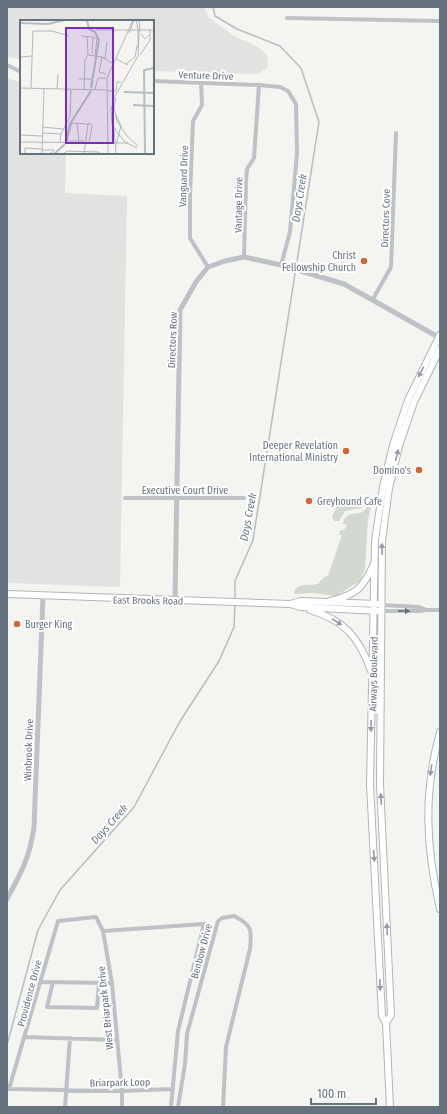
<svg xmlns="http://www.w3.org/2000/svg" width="447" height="1114" viewBox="0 0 447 1114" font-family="'Fira Sans Condensed',sans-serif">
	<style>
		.built { fill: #e2e3e1 }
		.green { fill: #d3d9d1 }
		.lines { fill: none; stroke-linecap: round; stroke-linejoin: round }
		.stream { stroke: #b5bec3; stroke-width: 1.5 }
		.primary-casing { stroke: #b2b5b9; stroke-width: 8 }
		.minor { stroke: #bec1c5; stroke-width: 4 }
		.tertiary { stroke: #bec1c5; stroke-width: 5 }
		.primary { stroke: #fff; stroke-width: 6 }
		.oneway { fill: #959ca5 }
		.oneway2 { fill: #67727f }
		.poi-dot { fill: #ce6937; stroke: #fff; stroke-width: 1.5 }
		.labels { text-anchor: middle; stroke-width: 4; stroke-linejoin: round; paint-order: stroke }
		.street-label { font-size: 10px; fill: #67727f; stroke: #fff }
		.poi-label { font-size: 10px; fill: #67727f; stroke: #fff; text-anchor: end }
		.water-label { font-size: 11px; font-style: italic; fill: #687982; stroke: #fff }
		.inset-river { fill: none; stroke: #b5bec3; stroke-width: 2 }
		.inset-road { fill: none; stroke: #b4b8bc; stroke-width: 1 }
		.view { fill: #7b2cbf; fill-opacity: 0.15; stroke: #7b2cbf; stroke-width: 2 }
		.inset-edge { fill: none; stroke: #67727f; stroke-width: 2 }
	</style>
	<rect width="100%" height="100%" fill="#f4f4f1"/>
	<path class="built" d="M7,7H204L209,18L234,36L258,47L267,55L268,67L258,74L153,71V21H21V59L7,57Z
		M7,78L21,82V153H66L65,193L127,196L120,587L7,583Z"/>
	<path class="green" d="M360,498L364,503L362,508L345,511L339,521H334L332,517L338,503L358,501Z
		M368,501L372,502L368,520L365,569L360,581L336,596L313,593L294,594C295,582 309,586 318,584L324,577L328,576L342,535H339L340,531L345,529L347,524H343C345,512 353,515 363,512L367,507Z"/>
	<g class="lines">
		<path class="stream" d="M213,7L215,16L237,29L280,46L301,68L319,122L253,540L235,581V599
			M7,1045L38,930L60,890L134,807L179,723L219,661L234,627L235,603"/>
		<g class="primary-casing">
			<path id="primary" d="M7,594L290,604L301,607L378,611
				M330,601C356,595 363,588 374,564
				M290,604L301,601L377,604
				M310,610C344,620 359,637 371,671
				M440,732C423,793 426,848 440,909
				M386,1023L382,1016L370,784L375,541L383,487L393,445L408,400L440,335
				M390,1107L386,1023L391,1015L380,784L382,541L389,488L399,446L414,402L440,349"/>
		</g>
		<path class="minor" d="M287,18L440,21
			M7,65L21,72
			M153,81L259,85L280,87L288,91L296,104L297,153L290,232L281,265
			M201,82L202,105L193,121L190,195V238L208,267
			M244,257L246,180L247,169L254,158L259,85
			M373,299L391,267L396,133
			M125,498H244
			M382,605L419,607L427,610H440
			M382,611H419L427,610
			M103,931L204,924L178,1031L171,1107
			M40,982L112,983
			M53,982L47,1007L97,1008L99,983
			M25,1037L117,1040
			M65,1107L70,1038
			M122,1107V1091L112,983L103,931L96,917L58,921L9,1089L122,1091L173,1089
			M178,1107L185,1064L187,1034L218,921L222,918L234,916C252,925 252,930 250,949L226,1047L223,1107"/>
		<path class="tertiary" d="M175,600L180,310L196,282L208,267L225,261L244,257L281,265L344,284L440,338
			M7,899C21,873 30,857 34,827L43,596"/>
		<use href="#primary" class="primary"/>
	</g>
	<defs><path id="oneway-solid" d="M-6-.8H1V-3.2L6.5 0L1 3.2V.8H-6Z"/></defs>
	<g class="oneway">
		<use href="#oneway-solid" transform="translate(421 372) rotate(117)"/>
		<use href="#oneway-solid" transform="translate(397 455) rotate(-76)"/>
		<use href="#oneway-solid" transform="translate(382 549) rotate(-90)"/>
		<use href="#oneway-solid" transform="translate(337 622) rotate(33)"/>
		<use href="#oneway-solid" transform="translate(371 726) rotate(91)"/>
		<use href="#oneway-solid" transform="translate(431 770) rotate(98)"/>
		<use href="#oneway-solid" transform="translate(381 799) rotate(-93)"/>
		<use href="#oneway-solid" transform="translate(374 856) rotate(87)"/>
		<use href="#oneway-solid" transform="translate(387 929) rotate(-93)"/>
		<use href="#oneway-solid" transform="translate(380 985) rotate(87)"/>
	</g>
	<use class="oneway2" href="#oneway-solid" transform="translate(404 611) rotate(1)"/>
	<g class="poi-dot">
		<circle cx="364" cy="261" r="4"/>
		<circle cx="346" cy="451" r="4"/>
		<circle cx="419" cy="470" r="4"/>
		<circle cx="309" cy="501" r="4"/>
		<circle cx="17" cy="624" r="4"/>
	</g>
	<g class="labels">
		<g class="street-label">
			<text transform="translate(206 75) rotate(2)" y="4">Venture Drive</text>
			<text transform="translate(183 176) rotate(-88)" y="4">Vanguard Drive</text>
			<text transform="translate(238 205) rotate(-89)" y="4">Vantage Drive</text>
			<text transform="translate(385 218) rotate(-88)" y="4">Directors Cove</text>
			<text transform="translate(172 340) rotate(-88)" y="4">Directors Row</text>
			<text x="185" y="494">Executive Court Drive</text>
			<text transform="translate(148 600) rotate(1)" y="4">East Brooks Road</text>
			<text transform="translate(373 674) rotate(-89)" y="4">Airways Boulevard</text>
			<text transform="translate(28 750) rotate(-88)" y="4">Winbrook Drive</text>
			<text transform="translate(201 951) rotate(-75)" y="4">Benbow Drive</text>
			<text transform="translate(29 993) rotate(-75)" y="4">Providence Drive</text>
			<text transform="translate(105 1008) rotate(-96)" y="4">West Briarpark Drive</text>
			<text transform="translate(120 1082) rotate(-1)" y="4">Briarpark Loop</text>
		</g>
		<g class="poi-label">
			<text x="356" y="259">Christ<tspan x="356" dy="12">Fellowship Church</tspan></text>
			<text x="338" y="449">Deeper Revelation<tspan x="338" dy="12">International Ministry</tspan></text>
			<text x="411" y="474">Domino's</text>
			<text x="317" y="505" text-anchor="start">Greyhound Cafe</text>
			<text x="25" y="628" text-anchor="start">Burger King</text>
		</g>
		<g class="water-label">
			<text transform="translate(299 198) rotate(-81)" y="4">Days Creek</text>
			<text transform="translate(248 517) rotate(-79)" y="4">Days Creek</text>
			<text transform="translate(109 824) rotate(-48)" y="4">Days Creek</text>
		</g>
	</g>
	<g transform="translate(20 20)">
		<rect width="134" height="134" fill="#f4f4f1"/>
		<path class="inset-river" d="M67,0L69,9L75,12L79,20L71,68M0,3L28,4L45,0M104,72L134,73M113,85L134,86M46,121L50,104L71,71M34,134L45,124M125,134L124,50L134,48"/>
		<path class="inset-road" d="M116,0L119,13M119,0L120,12M76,10H109M110,10H134M118,10V28M109,13L114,0M121,14L125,19L129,15M61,16L73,17M67,16L68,35M73,17L77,19L75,35M72,34L73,17M120,35L130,20V10M0,37L12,36M82,37L79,52L86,54M85,39L87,22M96,39L108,45M106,44L115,37L117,26M59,59H72M0,68L86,70M11,68L13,11H32L49,16M37,69L38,54M75,69L78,58H86M64,70L65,40L68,35L82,37L92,43M87,71H96L97,62H101M96,78L94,87L97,101L107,116L118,126M96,95L101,106L96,125M57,104L59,121M68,105L69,103L72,105L69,124M22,107L43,109M94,109L96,134M22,113L41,114M0,115L22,116M0,122L108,123M40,122L41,114L50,96L51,70M117,128L105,122L99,115L92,104L91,90L95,76L118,36L119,12M22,130H34L30,134M5,134V128L22,129M22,134L24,69M43,134L47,131L79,132L80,134M64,134L68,104L52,103L47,121H64M88,134L87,58L113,0"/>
		<path class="view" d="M46,8H93V123H46Z"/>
		<rect width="134" height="134" class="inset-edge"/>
	</g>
	<rect width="447" height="1114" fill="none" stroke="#67727f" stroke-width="16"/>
	<path d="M311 1098v6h65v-6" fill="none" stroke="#67727f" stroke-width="2"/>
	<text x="317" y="1098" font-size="12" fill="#67727f" stroke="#ffffff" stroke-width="3" paint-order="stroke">100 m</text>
</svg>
